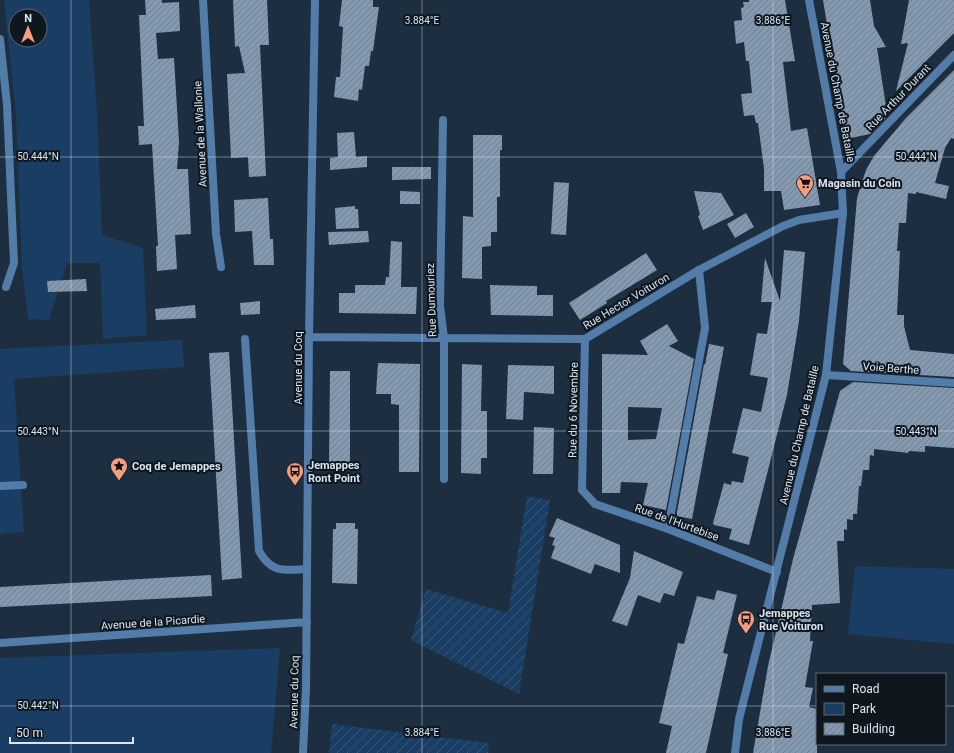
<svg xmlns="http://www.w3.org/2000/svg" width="954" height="753" viewBox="0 0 954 753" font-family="Roboto,sans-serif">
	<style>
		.green { fill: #1a3e63; fill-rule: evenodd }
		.garden { fill: url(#garden-furrows) }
		.building { fill: url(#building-hatch); fill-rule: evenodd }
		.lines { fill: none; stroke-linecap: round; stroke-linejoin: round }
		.service { stroke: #537ca9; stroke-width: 8 }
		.pedestrian { stroke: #537ca9; stroke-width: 8 }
		.minor { stroke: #537ca9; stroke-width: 8 }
		.tertiary { stroke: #537ca9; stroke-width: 8 }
		.ticks { fill: none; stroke: #d9e4f0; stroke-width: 1; stroke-opacity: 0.45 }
		.labels { text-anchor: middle; stroke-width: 4; stroke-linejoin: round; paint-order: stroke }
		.street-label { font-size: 11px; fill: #d9e4f0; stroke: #0e161e }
		.poi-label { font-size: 11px; font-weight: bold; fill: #d9e4f0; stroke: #0e161e; text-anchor: start }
		.ticks-label { font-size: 10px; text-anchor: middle; fill: #d9e4f0; stroke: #0e161e; stroke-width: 4; stroke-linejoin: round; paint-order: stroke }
	</style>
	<defs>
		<pattern id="garden-furrows" width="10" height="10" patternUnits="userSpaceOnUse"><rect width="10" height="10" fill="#1a3e63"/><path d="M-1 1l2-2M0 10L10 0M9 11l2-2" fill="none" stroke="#3b5a7a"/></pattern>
		<pattern id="building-hatch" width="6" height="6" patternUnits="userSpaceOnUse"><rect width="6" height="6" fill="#8498af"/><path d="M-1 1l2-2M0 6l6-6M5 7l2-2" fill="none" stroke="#707f90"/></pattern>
	</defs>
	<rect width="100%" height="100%" fill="#1d2e40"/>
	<path class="green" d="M4,0H89L97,112L102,235L143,248L147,335L103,339L100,263H67L49,320L28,319L22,268L16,115ZM16,16H40V40H16Z
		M182,340L184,367L14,379L24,532L0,534V349Z
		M855,566L954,569V644L848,634Z
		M280,648L271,753H0V658Z"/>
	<path class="garden" d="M527,496L550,500L519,694L411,640L426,589L508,613Z
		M332,724L489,743L488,753H329Z"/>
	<path class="building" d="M145,0H162V3L179,2L180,31L156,33L158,59L174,58L179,142L177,169H188L191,234L175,235L177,269L157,271L156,246H158L152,144L139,145L138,126H144L139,15H146Z
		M233,0H267L269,45H260L266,176L249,177L248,157L231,158L227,74L245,73L239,46L235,47Z
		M342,0H373V7H379L373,51H371L369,66H365L362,90L359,89L358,101L334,97L336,77H340L343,27L339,26Z
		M749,0H785L795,61L783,62L791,131L807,128L820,205L784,210L781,191H764V169L758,123H756L754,115L744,116L741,94L752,93L749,61H746L744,42L736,44L734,21L742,20L741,8L744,7L743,2H749Z
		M823,0H870L874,26L886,47L877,48L887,113L885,119L870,134L846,139Z
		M909,0H954V33L896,91L908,43L901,44Z
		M954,70V139L951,138L945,148L935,183L949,186L946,199L916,192V194L908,193L906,223H899L897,251H900L897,315H904V326L910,350L954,354V377L851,371L843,364L857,198L866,170L874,156L905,119Z
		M354,132L356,157L367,156V167L330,170V158L338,157L337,133Z
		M473,135H502V150H500V197H497V232H491V246L482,247V279L462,278L463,216L473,217Z
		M392,167H431V179L392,180Z
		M554,182L569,183L566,235L551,234Z
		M400,191L420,192V204H400Z
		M694,191L721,193L734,215L703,230L698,216L700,215Z
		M268,198L270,239H273L274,265H254L252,231L235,232L234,200Z
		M355,206V209H358L359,228L336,229L335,208Z
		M746,213L754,227L735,238L727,224Z
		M368,231L369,242L329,245L328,232Z
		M391,241L402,242L401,287H417L416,314L339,313V293H355V285H385L386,277H389Z
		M784,250L805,252L799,321L787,395L749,545L729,539L732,529L714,525L713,523L724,483L731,485L732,481L743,483L749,457L732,453L743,408L761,412L768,378L750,375L757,333L767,334L772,302H761L765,258L780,301Z
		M646,253L657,270L606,301L607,303L580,320L569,303Z
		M86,279L87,291L48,292L47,281Z
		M490,285L537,286V295H553V316L491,315Z
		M260,301V314L241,315L240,303Z
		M195,305L196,318L156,320L155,309Z
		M667,324L678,341L669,346L694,359L666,510L643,505L648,483L621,482L620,493H602V354L648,355L640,341ZM628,407L662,408L656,439L628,440Z
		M709,344L724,347L692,519L677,516V512L704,364L705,365Z
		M229,352L242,578L222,580L209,353Z
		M378,363L420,364L419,472H399V405L391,404V394H376Z
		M462,364L482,365L481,411H487V458H481V474L461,473Z
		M508,365L554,366V394L524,392L523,420L506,419Z
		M330,371H350V464L329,463Z
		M853,382L954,388V448L925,446V452L909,451L908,453L874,449V456L870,455L869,470H863L861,486H859L857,514H853V520L847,519V530L844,529V541H837L840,603L812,605L810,641H813L805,687L813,688L809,707L817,709V753H753L768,666L793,559L840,391Z
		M534,427L554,428L553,474H533Z
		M557,518L620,545V573L595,564L591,574L551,558L555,546L552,545L555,538L549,536Z
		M336,523H355V529H358L357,584L332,583L333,529H336Z
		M634,551L683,572L674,596L664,593L660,603L638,595L627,626L612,621L630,578Z
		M211,575L212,596L0,607V587Z
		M717,590L737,595L723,653L728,654L706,753H666L672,726L659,723L678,643L684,644L697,596L714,600Z"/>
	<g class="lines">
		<path class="service" d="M245,339L259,551C272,574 284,570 307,569
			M668,529L705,328L699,270"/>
		<path class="pedestrian" d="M0,486L23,485"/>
		<path class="minor" d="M203,0L216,234L221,267
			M0,39L7,105L14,263L6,287
			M443,120L440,306L444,338V479
			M841,172L954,55
			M309,337L585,339L699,270L783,226L799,220L843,213
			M585,339L582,490L595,504L668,529L777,572
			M826,375L954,383
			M0,643L307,622
			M303,753L306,689L309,337L315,0"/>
		<path class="tertiary" d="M735,753L739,719L826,375L843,213L841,172L809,0"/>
	</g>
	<path class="ticks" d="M71,0V753M422,0V753M773,0V753M0,157H954M0,431H954M0,706H817M945,706H954"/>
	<defs>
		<g id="supermarket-pin" transform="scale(0.9)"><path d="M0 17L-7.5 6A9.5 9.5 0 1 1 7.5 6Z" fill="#f2a081" stroke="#0e161e"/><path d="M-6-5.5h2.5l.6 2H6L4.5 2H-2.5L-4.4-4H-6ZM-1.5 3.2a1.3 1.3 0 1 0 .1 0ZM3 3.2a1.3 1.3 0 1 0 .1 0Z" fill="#111"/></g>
		<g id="sight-pin" transform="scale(0.9)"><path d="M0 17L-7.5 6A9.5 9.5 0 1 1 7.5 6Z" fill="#f2a081" stroke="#0e161e"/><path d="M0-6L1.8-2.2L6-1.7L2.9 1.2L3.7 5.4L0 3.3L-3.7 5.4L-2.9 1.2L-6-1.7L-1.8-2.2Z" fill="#111"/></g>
		<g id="bus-pin" transform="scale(0.9)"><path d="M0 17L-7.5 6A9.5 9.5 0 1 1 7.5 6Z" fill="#f2a081" stroke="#0e161e"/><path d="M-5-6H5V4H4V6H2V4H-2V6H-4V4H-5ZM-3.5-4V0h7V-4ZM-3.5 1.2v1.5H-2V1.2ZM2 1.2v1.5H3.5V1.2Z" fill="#111"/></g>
	</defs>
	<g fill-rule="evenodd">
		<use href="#supermarket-pin" x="805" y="183"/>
		<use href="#sight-pin" x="119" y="466"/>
		<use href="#bus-pin" x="295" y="471"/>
		<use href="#bus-pin" x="746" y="619"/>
	</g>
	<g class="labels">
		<g class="street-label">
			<text transform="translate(838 92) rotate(79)" y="4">Avenue du Champ de Bataille</text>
			<text transform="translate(898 97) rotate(-46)" y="4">Rue Arthur Durant</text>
			<text transform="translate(200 134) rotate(-93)" y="4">Avenue de la Wallonie</text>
			<text transform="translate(431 300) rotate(-92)" y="4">Rue Dumouriez</text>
			<text transform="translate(626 301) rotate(-31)" y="4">Rue Hector Voituron</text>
			<text transform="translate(298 368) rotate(-90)" y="4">Avenue du Coq</text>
			<text transform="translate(891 368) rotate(4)" y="4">Voie Berthe</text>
			<text transform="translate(573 410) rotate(-89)" y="4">Rue du 6 Novembre</text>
			<text transform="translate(799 435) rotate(-77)" y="4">Avenue du Champ de Bataille</text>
			<text transform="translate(677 522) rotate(20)" y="4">Rue de l'Hurtebise</text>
			<text transform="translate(153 622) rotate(-4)" y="4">Avenue de la Picardie</text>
			<text transform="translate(294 692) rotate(-89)" y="4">Avenue du Coq</text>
		</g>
		<g class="poi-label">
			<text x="818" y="187">Magasin du Coin</text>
			<text x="308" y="469">Jemappes<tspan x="308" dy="13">Ront Point</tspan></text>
			<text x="132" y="470">Coq de Jemappes</text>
			<text x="759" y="617">Jemappes<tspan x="759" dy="13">Rue Voituron</tspan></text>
		</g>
	</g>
	<g class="ticks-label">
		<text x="422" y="24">3.884°E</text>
		<text x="773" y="24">3.886°E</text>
		<text x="38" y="160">50.444°N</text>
		<text x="916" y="160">50.444°N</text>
		<text x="38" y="435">50.443°N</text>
		<text x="916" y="435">50.443°N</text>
		<text x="38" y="709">50.442°N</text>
		<text x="422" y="736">3.884°E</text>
		<text x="773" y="736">3.886°E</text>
	</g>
	<rect x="816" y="673" width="130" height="72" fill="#0e161e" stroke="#5f6872"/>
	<rect x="824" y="686" width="20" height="6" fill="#537ca9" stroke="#5f6872"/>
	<text x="852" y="693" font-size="12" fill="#d9e4f0">Road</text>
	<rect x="824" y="703" width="20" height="12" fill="#1a3e63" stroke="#5f6872"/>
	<text x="852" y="713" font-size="12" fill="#d9e4f0">Park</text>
	<rect x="824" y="723" width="20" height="12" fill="url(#building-hatch)" stroke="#5f6872"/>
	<text x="852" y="733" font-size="12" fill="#d9e4f0">Building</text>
	<g transform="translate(28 28)"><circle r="19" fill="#0e161e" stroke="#5f6872"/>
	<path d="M0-3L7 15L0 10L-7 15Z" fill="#f2a081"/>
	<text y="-6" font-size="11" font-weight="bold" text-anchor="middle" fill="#d9e4f0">N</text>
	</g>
	<path d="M10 737v6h123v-6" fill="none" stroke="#d9e4f0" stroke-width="2"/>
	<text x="16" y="737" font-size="12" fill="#d9e4f0" stroke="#0e161e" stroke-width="3" paint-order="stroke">50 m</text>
</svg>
